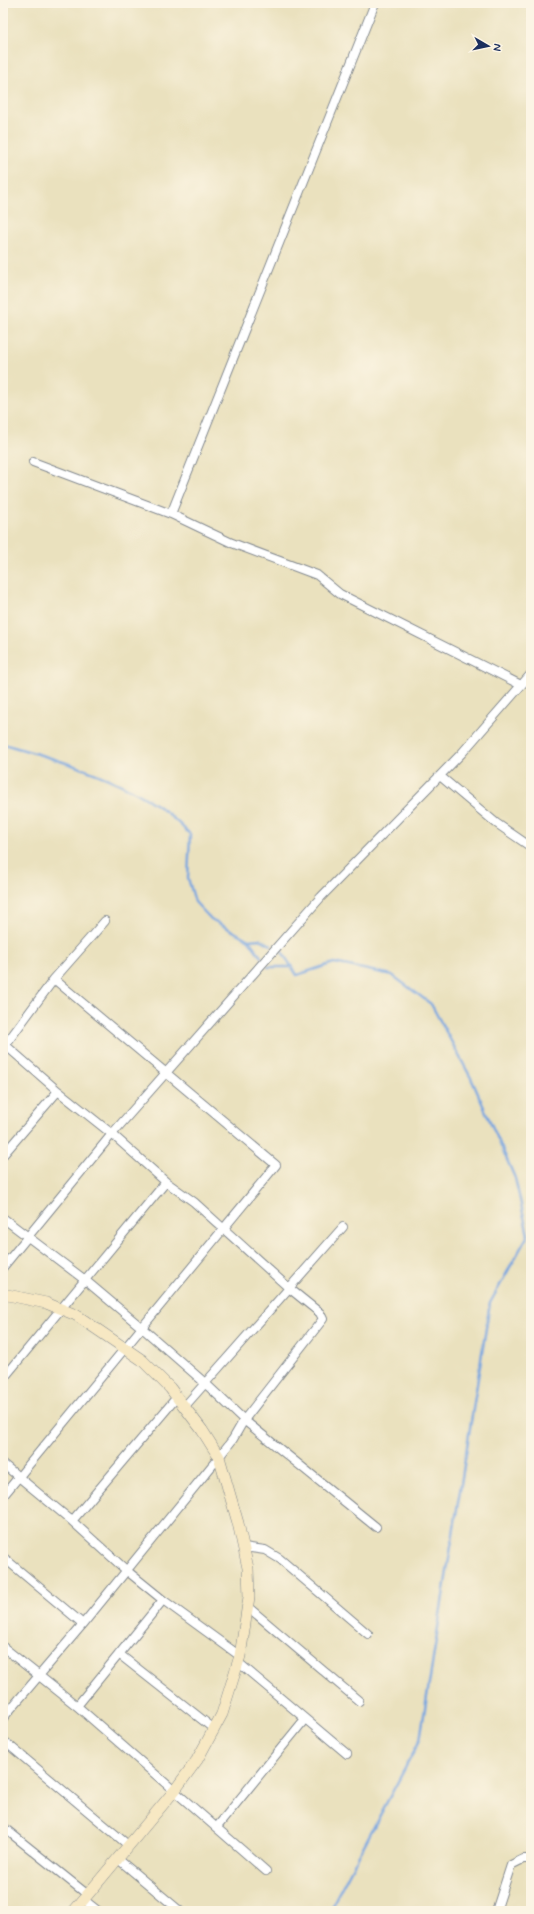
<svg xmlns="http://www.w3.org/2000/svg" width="534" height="1914" viewBox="0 0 534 1914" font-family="Mynerve,sans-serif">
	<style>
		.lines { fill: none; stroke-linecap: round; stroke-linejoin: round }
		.stream { stroke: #77a5e0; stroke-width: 2.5 }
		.street-casing { stroke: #82888e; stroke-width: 10 }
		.secondary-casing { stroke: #82888e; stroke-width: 12 }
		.street { stroke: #fff; stroke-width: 8 }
		.secondary { stroke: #f7e8c3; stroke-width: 11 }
	</style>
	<rect width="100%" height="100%" fill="#fcf5e5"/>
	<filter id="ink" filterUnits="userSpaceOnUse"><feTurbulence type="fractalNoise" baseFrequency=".025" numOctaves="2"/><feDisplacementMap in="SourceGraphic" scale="8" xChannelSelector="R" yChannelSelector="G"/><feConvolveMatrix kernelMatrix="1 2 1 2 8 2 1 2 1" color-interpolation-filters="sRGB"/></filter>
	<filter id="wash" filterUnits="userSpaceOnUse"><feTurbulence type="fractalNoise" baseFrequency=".012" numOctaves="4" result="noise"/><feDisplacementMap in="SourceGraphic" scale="16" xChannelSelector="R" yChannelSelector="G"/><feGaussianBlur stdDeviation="0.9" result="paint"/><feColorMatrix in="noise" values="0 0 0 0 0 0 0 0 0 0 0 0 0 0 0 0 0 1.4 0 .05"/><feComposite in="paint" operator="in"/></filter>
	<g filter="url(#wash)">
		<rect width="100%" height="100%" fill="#eae1be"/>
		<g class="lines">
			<path class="stream" d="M3,744C56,759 117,776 162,809C172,816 181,826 190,834L188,878L195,902L211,919L249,940L260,939L271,945
				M249,940L261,957
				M282,952L297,975L334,963L392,975L431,1004L471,1078L515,1178L528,1235L490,1303L420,1740L329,1911
				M268,967H291"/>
		</g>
	</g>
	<g filter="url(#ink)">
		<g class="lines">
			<g class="street-casing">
				<path id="street" d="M33,462L171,514L232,543L317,575L340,594L521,685
					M171,514L375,3
					M440,776L496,823L531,847
					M3,1043L58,1091L112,1134L166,1182L194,1202L289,1288L320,1313L323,1319L244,1420L233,1439L219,1457L83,1624L3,1718
					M3,1048L54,979L105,921
					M3,1155L58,1091
					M3,1218L85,1280L141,1327L205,1383L244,1420L376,1527
					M3,1267L112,1134L321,897L462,753L531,674
					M3,1379L166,1182
					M185,1406L343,1227
					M3,1464L72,1521L126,1570L163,1600L240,1656
					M3,1496L276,1165L54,979
					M72,1521L177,1397
					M244,1547L265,1550L280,1559L368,1634
					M3,1557L83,1624
					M248,1607L359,1701
					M3,1647L77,1706L266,1871
					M119,1654L214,1729
					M239,1663L347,1754
					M77,1706L163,1600
					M3,1740L128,1845
					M3,1827L88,1895
					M217,1827L305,1719
					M118,1859L180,1911
					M84,1900L98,1911
					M496,1911L511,1865L523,1859H531"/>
			</g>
			<g class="secondary-casing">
				<path id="secondary" d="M3,1294L46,1303L76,1315L142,1360L170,1388L202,1430L219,1457L238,1523L248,1568L249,1597L240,1656L222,1714L214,1729L197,1760L175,1790L74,1911"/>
			</g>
			<use href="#street" class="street"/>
			<use href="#secondary" class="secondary"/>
		</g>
	</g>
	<rect width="534" height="1914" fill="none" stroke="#fcf5e5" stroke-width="16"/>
	<g transform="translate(488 46) rotate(99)" stroke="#fcf5e5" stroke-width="3" paint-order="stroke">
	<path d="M0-3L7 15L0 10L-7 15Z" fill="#1b2f5e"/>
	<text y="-6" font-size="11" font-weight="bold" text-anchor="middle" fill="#1b2f5e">N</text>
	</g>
</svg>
